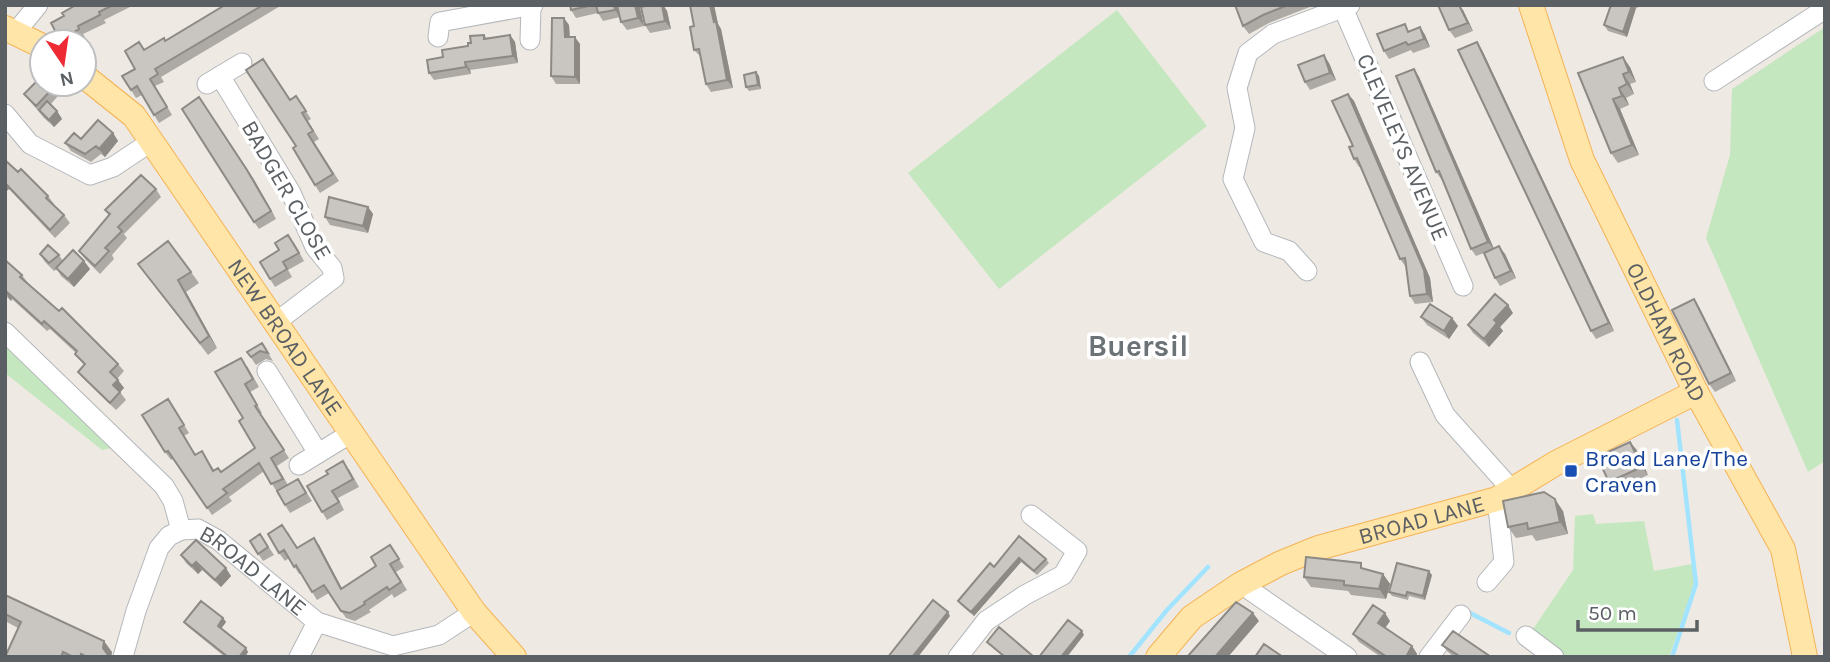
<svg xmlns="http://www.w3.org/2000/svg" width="1830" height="662" viewBox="0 0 1830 662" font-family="Karla,sans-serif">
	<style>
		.green { fill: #c4e7bf }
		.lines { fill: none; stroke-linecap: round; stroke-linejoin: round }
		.stream { stroke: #a2e3ff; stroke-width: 4.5 }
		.minor-casing { stroke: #b4b7bb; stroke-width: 21 }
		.major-casing { stroke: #f5b255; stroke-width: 26 }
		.minor { stroke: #fff; stroke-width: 19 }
		.major { stroke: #ffe5a7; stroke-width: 24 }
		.wall { fill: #ada9a5 }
		.shaded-wall { fill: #8d8a86 }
		.building { fill: #c9c5c0; stroke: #8d8a86; stroke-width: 2 }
		.transit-dot { fill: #1a4fb4; stroke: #fff; stroke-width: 2.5 }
		.labels { text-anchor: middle; stroke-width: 7; stroke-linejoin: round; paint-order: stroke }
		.street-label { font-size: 23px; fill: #5b6064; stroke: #fff }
		.transit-label { font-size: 23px; fill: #164399; stroke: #fff; text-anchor: start }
		.district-label { font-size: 30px; font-weight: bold; fill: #6c7376; stroke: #fff }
	</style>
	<rect width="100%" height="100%" fill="#eeeae3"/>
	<path class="green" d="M1117,10L1207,126L999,289L908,173Z
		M1825,27V461L1808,472L1706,238L1730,155L1732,89Z
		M5,346L112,448L102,450L5,373Z
		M1593,514L1596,524L1644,521L1654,571L1692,564L1695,583L1669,657H1560L1531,632L1573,570L1575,516Z"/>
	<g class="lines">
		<path class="stream" d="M1470,613L1509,633
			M1129,657L1167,610L1208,567
			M1672,657L1696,584L1677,420"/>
		<g class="minor-casing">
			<g id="minor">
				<path d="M1343,8L1463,286"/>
				<path d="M15,33L38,5"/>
				<path d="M438,37L440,22L533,5"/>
				<path d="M530,40L531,7"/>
				<path d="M220,76L291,193L315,247L332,268L334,278L275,323"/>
				<path d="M1714,81L1825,9"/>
				<path d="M207,84L242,63"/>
				<path d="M5,114L30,144L90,175L113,167L152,141"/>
				<path d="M1307,271L1289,251L1264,242L1233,179L1245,128L1237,88L1248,53L1273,34L1350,5"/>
				<path id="s1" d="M5,332L164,486L173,501L181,530L198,529L218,540L317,622L393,646L439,635L474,612"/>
				<path d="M1420,362L1445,415L1512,490"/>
				<path d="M267,371L318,453"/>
				<path d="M299,465L353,432"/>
				<path d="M1487,582L1504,562L1497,499"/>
				<path d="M1241,584L1347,657"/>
				<path d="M1526,636L1554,657"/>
				<path d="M123,657L136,611L159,548L169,536L181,530"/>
				<path d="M299,657L317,622"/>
				<path d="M958,657L986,621L1025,595L1063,575L1077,551L1031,515"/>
				<path d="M1429,657L1461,615"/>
			</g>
		</g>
		<g class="major-casing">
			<g id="major">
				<path id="s2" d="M1531,5L1582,160L1696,392L1783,549L1805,657"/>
				<path d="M5,28L42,46"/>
				<path id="s3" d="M84,76L134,116L474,612L514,657"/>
				<path id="s4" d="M1158,657L1192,617L1241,584L1281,563L1318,548L1497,499L1556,463L1696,392"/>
			</g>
		</g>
		<use href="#minor" class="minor"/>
		<use href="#major" class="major"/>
	</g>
	<path class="wall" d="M76,5H134L104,20L106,23L83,34L85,37L75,42H61L51,23L64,16Z
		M225,5H282L161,77L164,82L155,86L172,115L159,123L142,95L136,98L131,90L135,69L145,50L165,41Z
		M570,5H638L644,26L627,30L621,22L620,17L603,21L598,13L576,18L571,10Z
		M649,5H663L667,11L671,29L650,33L645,25Z
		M710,5H714L718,24L721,29L733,88L711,92L706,84L701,57L694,50V26Z
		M1235,5H1315L1269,23L1249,34L1243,26Z
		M1611,5H1645L1636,8L1627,37L1608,31L1604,25Z
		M1463,10L1473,31L1455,38L1449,30Z
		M569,25L570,37L580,44V84H556L551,76Z
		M1420,27L1425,35L1430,47L1413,53L1411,50L1389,59L1384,51L1410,31Z
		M484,35L487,38L510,35L515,42L518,63L470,70L471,74L434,80L429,73L443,57L468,46Z
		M1482,50L1614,331L1596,339L1591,331Z
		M1329,63L1336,80L1310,90L1305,82Z
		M1630,67L1636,82L1630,84L1634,94L1626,98L1629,105L1620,109L1639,155L1618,163L1611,153L1578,73Z
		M1414,69L1419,77L1494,249L1505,254L1516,278L1500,286L1495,278L1484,253L1476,256L1471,249L1442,180L1436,172Z
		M756,72L759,76L761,89L749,91L746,87Z
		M53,88L58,96L50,105L57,111L62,119L54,127L44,118L24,94Z
		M1348,94L1354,101L1430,278L1433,302L1415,304L1410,296L1406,267L1400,259L1360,167H1359L1354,159Z
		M296,96L311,119L308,121L319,139L314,142L339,181L320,193L315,185L296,146L290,100Z
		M113,133L118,141L105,157L101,154L91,162L71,151L65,143Z
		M5,160L48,196L54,204H53L64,215L70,223L55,238L9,189L5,192Z
		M253,178L276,219L259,229L254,222Z
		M156,189L161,197L124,234L127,238L112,255L114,259L100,274L85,259L79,251L109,216L105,210Z
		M368,207L373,214L368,233L330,225L325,217Z
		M294,243L304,261L288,270L292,277L275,287L270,279Z
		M40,254L59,255L63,261H84L90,269L74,287L61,276L57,269L54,271L45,262Z
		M5,260L22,275L28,283L118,364L124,371L117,379L124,388L120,392L126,400L116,410L84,379L78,372L84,365L75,354L76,353L50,329L47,331L12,299L11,301L5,295Z
		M138,264L191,272L199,283L186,292L217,348L208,355Z
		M1699,307L1736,381L1715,392L1709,384Z
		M1513,313L1500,327L1503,331L1489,347L1473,333L1468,325Z
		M1421,317L1452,318L1458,326L1449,339L1427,325Z
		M262,343L273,361L266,359L256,365L247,352Z
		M247,366L259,387L250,392L262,413L260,414L289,458L277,466L288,485L298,479L312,501L290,513L264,471L229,497L232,501L212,515L174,458L171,460L165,452L168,399L189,433L184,436L195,454L202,451L214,470L221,472L255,448L243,418L215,372Z
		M1636,449L1648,475L1615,490L1609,482Z
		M349,469L359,487L338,498L344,510L327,520L307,486Z
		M1563,511L1568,534L1536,541L1532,535L1516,538L1508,527Z
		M288,532L297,548L319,545L342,588L376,566L390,545L404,567L396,572L407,590L394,598L392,594L369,610L371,612L355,621L346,618L329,593L317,600L301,574H299L289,558L285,561L279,553Z
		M260,534L274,555L263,561L250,541Z
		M1019,536L1046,559L1049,563L1037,575L1021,562L974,616L961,605L958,601L994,567Z
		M181,555L231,576L221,587L202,570L198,574L186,563Z
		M1366,570L1383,574L1390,584L1386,599L1351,595L1348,591L1311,587L1304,577Z
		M1432,575L1425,600L1409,596L1408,600L1392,596L1389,592Z
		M5,595L112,652L111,657H5L18,628L5,621Z
		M223,618L226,622L221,629L248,652L245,657H225L187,626L184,622Z
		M1390,621L1385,628L1412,646L1417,654L1416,657H1381L1359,642L1353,634Z
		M1442,645L1491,657H1454L1448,652Z"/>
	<path class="shaded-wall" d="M614,5H617L620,17L615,10Z
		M635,5H638L640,7L644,26L638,18Z
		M662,5H663L667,11L671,29L665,21Z
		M710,5H714L718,24L721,29L733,88L727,80Z
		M1459,5L1463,10L1473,31L1468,23Z
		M1632,5H1634L1636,8L1627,37L1623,32Z
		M564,18L569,25L570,44L565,37Z
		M1420,27L1425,35L1430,47L1424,39Z
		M510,35L515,42L518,63L513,56Z
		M575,37L580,44V84L575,77Z
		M1477,42L1482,50L1614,331L1609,323Z
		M1324,55L1329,63L1336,80L1330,73Z
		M1623,57L1630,67L1636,82L1629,72Z
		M465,62L470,70L471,74L466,67Z
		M1414,69L1419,77L1494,249L1488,242Z
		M756,72L759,76L761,89L758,85Z
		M1623,74L1630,84L1634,94L1627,84Z
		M1619,88L1626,98L1629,105L1622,96Z
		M1348,94L1354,101L1430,278L1433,302L1427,294Z
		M199,97L253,178L276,219L271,211Z
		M1613,99L1620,109L1639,155L1632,145Z
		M57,111L62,119L54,127L49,120Z
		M113,133L118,141L105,157L99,149Z
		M5,184L9,189L5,192Z
		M368,207L373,214L368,233L363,226Z
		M1499,246L1505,254L1516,278L1511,271Z
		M84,261L90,269L74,287L68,279Z
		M178,280L186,292L217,348L209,336Z
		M7,292L12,299L11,301L6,293Z
		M1694,299L1699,307L1736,381L1731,373Z
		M1508,305L1513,313L1500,327L1503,331L1489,347L1484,339L1494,320Z
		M1452,318L1458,326L1449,339L1444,331Z
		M118,380L124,388L119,393L113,385Z
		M1630,442L1636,449L1648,475L1642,467Z
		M1555,499L1563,511L1568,534L1560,522Z
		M314,538L319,545L346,597L341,589Z
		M1019,558L1021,562L974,616L971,612Z
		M196,562L202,570L198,574L192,566Z
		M226,568L231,576L221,587L215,580Z
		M1429,571L1432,575L1425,600L1423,596Z
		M1383,574L1390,584L1386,599L1379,589Z
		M948,612L950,616L918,657H912Z
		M1253,613L1259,621L1228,657H1215Z
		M1385,613L1390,621L1383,631L1378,623Z
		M223,618L226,622L220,630L218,626Z
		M1082,631L1084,635L1067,657H1061Z
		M104,641L112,652L111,657H107L103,648Z
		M1412,646L1417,654L1416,657H1406Z
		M246,648L248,652L245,657H239Z"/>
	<path class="building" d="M76,5H113L99,12L100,15L78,26L79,29L60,40L51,23L64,16L62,13Z
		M225,5H263L155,69L158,74L150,79L167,107L154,115L137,86L131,90L122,76L135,69L125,51L139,42L144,50L164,38L165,41Z
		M570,5H593L571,10Z
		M596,5H614L615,10L598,13Z
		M617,5H635L638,18L621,22Z
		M649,5H662L665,21L645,25L641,7Z
		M690,5H710L714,22L716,21L727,80L706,84L699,49L694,50L690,27L694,26Z
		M1235,5H1288L1263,15L1243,26Z
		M1438,5H1459L1468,23L1449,30Z
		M1611,5H1632L1623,32L1604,25Z
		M552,18H564L565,37H575V77L551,76Z
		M1405,24L1408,32L1420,27L1424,39L1408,45L1406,42L1384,51L1377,34Z
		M484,35V39L510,35L513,56L465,62L466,67L429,73L427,60L443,57L442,50L468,46V43H471L470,36Z
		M1477,42L1609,323L1591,331L1458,50Z
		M1324,55L1330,73L1305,82L1298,65Z
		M1623,57L1629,72L1623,74L1627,84L1619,88L1622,96L1613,99L1632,145L1611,153L1578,73Z
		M263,59L290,100L296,96L306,111L302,113L313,131L308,134L333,174L315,185L293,148L296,146L246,70Z
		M1414,69L1488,242L1471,249L1439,171L1436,172L1396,76Z
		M756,72L758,85L746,87L744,75Z
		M41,77L42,78V84H48L53,88L36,106L24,94Z
		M1348,94L1424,270L1427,294L1410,296L1405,258L1400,259L1357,158L1354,159L1349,147L1353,146L1332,101Z
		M199,97L247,170L271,211L254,222L182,109Z
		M47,101L57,111L49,120L39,110Z
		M98,120L113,133L99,149L96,146L85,154L65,143L74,133L81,139Z
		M5,160L18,172L21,169L48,196L46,198L64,215L50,230L5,183Z
		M141,175L156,189L118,227L122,231L105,248L109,251L95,266L79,251L110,214L105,210Z
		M329,197L368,207L363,226L325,217Z
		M288,235L299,253L283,262L287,269L270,279L260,262L279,250L275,243Z
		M168,241L191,272L178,280L209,336L200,343L138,264Z
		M48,245L59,255L49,263L40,254Z
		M1499,246L1511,271L1495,278L1484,253Z
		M73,250L84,261L68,279L56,268Z
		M5,260L22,275L20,277L59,311L62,308L118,364L110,372L118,380L113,385L120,392L110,403L78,372L85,364L75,354L77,351L44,321L42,324L7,292H5Z
		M1495,294L1508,305L1494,320L1497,323L1484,339L1468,325Z
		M1694,299L1731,373L1709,384L1672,310Z
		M1430,304L1452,318L1444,331L1421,317Z
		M262,343L268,353L260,351L251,357L247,352Z
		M241,358L253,379L245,384L257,405L255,406L284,450L271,458L283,479L271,484L259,463L223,489L227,493L207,508L168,451L165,452L142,415L168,399L184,425L179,428L195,455L202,451L213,471L218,468L221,472L255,448L239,421L243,418L215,372Z
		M1630,442L1642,467L1609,482L1597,457Z
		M343,461L353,479L332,491L339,502L322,512L307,486L328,474L326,471Z
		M298,479L306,493L285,505L277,491Z
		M1544,492L1555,499L1560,522L1528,529L1527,523L1508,527L1503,501Z
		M282,525L297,548L314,538L341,589L376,566L371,557L390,545L399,559L390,564L401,582L389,590L387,587L364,602L365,604L350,613L341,611L324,585L312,592L296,565L294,567L284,550L279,553L268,534Z
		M260,534L268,547L258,554L250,541Z
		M1019,536L1046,559L1034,571L1019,558L971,612L958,601L990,563L994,567Z
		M196,540L226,568L215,580L196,562L192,566L181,555Z
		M1306,557L1361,563V568L1383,574L1379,589L1344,585V581L1304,577Z
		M1397,563L1429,571L1423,596L1407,592L1406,596L1389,592Z
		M5,595L104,641L103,648L108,655L107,657H87L81,654L80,657H73L63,652L61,657H5L21,622L5,614Z
		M933,600L948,612L912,657H888Z
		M201,601L223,618L218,626L246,648L239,657H228L184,622Z
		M1236,602L1253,613L1215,657H1187Z
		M1373,605L1385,613L1378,623L1412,646L1406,657H1387L1353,634Z
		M1068,620L1082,631L1061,657H1039Z
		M999,627L1034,657H1005L987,642Z
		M1453,631L1491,657H1461L1442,645Z
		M1264,644L1283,657H1255Z"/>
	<rect class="transit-dot" x="1564" y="464" width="14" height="14" rx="3.5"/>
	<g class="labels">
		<g class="street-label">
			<text transform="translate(1403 147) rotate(67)" y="8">CLEVELEYS AVENUE</text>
			<text transform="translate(287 190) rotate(60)" y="8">BADGER CLOSE</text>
			<text dy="8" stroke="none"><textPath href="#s2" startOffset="355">OLDHAM ROAD</textPath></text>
			<text dy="8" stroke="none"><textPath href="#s3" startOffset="332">NEW BROAD LANE</textPath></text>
			<text dy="8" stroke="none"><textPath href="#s4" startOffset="304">BROAD LANE</textPath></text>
			<text dy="8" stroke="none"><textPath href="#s1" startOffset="355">BROAD LANE</textPath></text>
		</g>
		<g class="transit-label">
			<text x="1585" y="466">Broad Lane/The<tspan x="1585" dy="26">Craven</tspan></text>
		</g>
		<g class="district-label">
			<text x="1138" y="356">Buersil</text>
		</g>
	</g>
	<rect width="1830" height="662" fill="none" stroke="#5b6064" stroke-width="14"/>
	<g transform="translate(63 63) rotate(167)"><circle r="33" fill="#ffffff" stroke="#bdbfc1" stroke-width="2"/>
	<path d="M0-5L12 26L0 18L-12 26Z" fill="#ee2a35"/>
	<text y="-10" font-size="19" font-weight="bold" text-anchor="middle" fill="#5b6064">N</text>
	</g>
	<path d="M1578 620v10h119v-10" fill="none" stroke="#5b6064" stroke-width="3.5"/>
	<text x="1588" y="620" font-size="21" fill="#5b6064" stroke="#ffffff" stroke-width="5" paint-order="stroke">50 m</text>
</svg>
